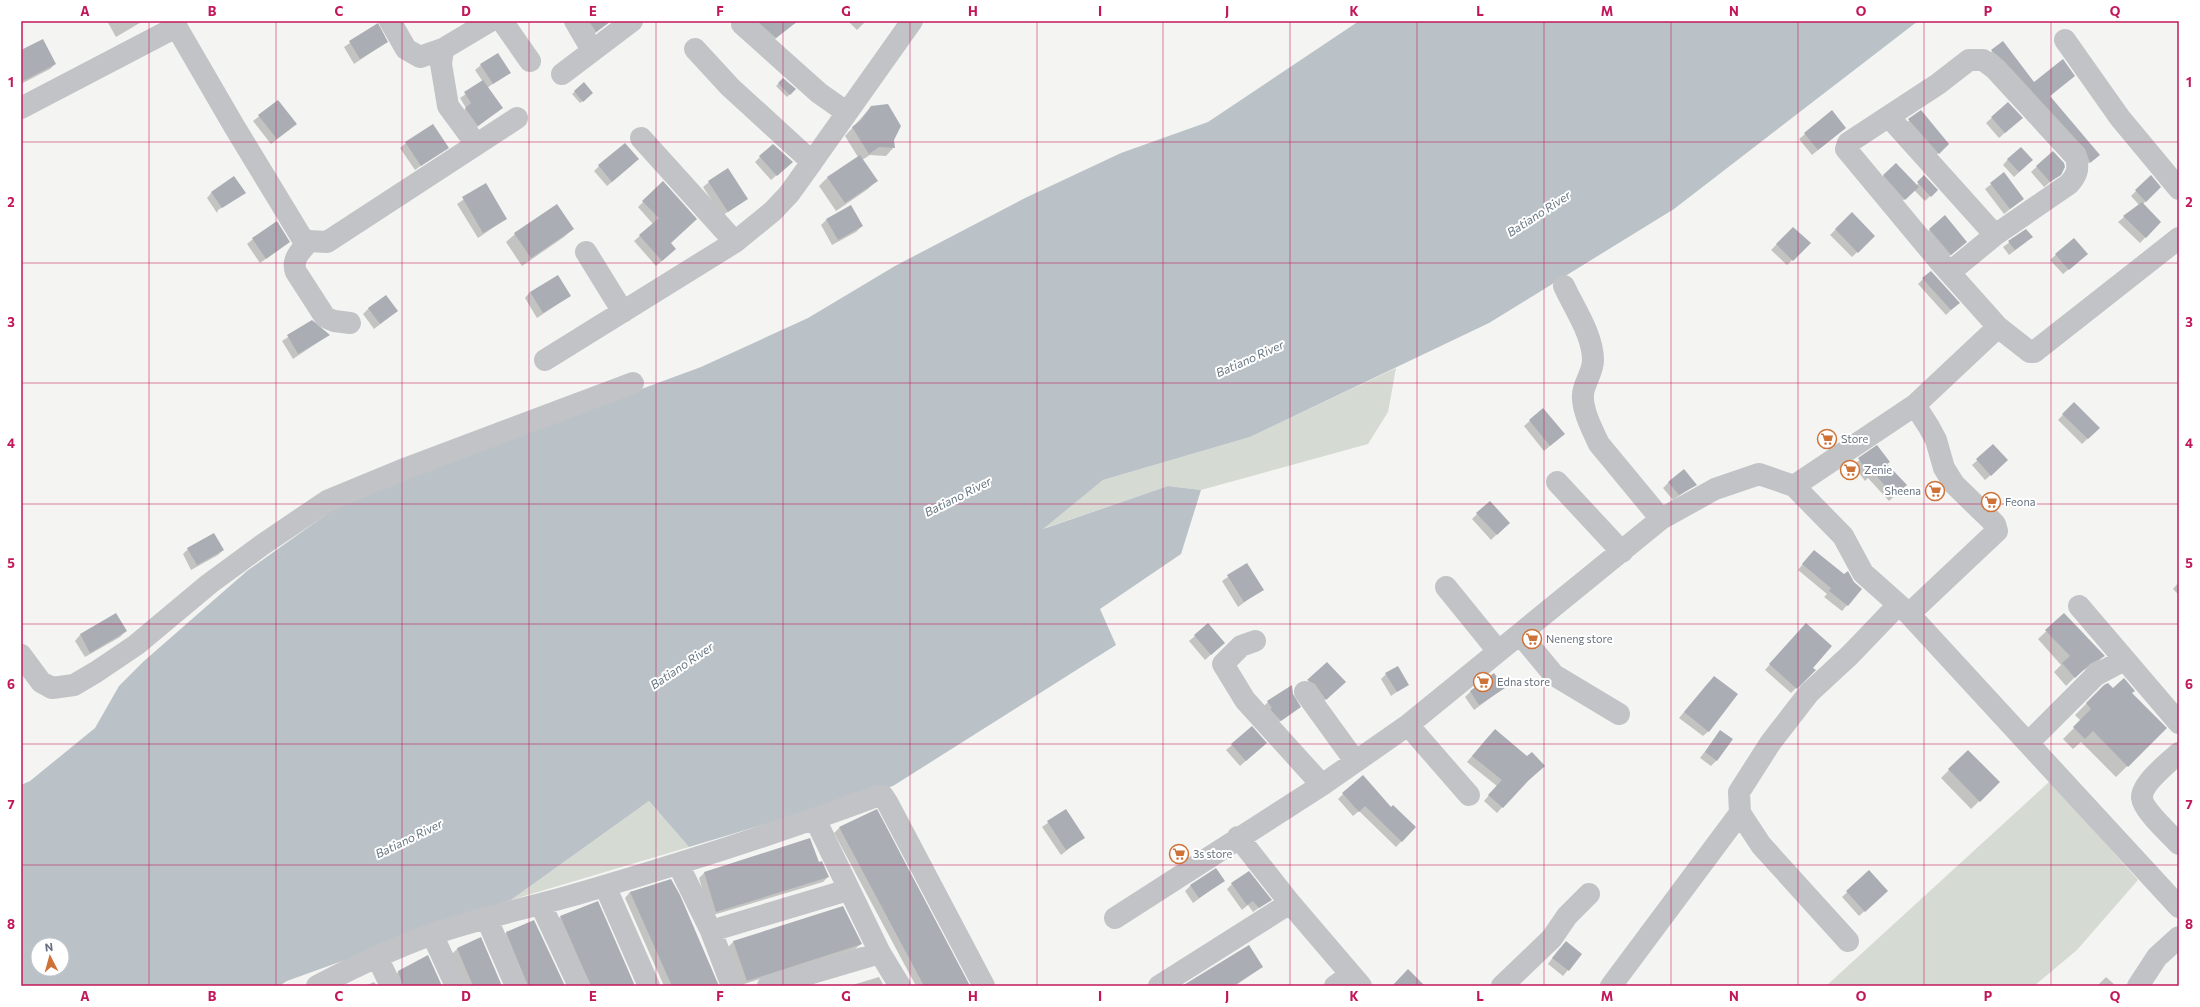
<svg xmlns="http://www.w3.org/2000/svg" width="2200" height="1007" viewBox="0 0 2200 1007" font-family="Commissioner,sans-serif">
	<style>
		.green { fill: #d5dbd3 }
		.water { fill: #bac2c7; fill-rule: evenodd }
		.shadow { fill: #0003 }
		.building { fill: #aaaeb4 }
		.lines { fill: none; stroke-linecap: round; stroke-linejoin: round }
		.minor { stroke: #c1c3c6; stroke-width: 22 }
		.grid { fill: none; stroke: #c2185b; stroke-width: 1; stroke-opacity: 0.55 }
		.labels { text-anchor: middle; stroke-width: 4; stroke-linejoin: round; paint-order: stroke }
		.poi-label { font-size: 11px; fill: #67717f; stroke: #fff; text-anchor: start }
		.water-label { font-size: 12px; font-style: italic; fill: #687783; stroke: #fff }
		.neatline { fill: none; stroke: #c2185b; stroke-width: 1.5 }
		.grid-label { font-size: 13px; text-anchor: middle; font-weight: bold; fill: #c2185b }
	</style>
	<rect width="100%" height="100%" fill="#f4f5f2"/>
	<path class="green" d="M1396,368L1388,412L1368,444L1201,490L1168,486L1042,529L1103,480L1250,437Z
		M2050,781L2138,880L2077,950L2034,986H1826Z
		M649,801L689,847L511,900Z"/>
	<path class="water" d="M1359,21H1918L1674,209L1489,323L1250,437L1103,480L1043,529L1168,486L1201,490L1181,554L1100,609L1116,645L893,786L689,847L649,801L511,900L287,981L279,986H21V785L30,781L95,728L119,686L144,661L247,571L331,511L414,473L701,367L808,318L895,266L1025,198L1121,153L1208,122ZM38,945H62V969H38Z"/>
	<path class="shadow" d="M107,21H143L116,37Z
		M584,21H611L590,37Z
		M748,21H787L791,26L770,43Z
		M848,21H866L857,30Z
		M378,24L387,42L354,64L344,47Z
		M2002,42L2034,83L2049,96L2096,158L2086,165L1989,54Z
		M21,51L55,64L50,69L21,84Z
		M481,65L510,72L487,88L501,108L472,131L460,114L466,108L460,98L483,82L475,70Z
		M783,79L795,89L787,97L776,86Z
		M584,84L589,96L580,103L572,94Z
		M278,101L290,129L271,144L253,121Z
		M2008,103L2016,123L1999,138L1986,123Z
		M871,107L893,140L894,147L886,156L870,155L862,160L876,181L868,189L836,211L819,186L827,178L858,157L845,136Z
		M1832,112L1839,133L1812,155L1799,139Z
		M1921,112L1948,144L1933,158L1903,125Z
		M406,143L447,147L415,170L400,148Z
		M2053,152L2060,174L2044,187L2031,172Z
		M760,157L786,167L771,180L755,162Z
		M2008,159L2026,166L2014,177L2003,165Z
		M632,165L607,186L594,171L599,166Z
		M2004,174L2023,199L2004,214L1985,189Z
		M1884,175L1916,186L1924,177L1936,190L1925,201L1914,190L1899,204L1879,181Z
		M2151,176L2160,187L2143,204L2160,222L2140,243L2118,222L2139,205L2131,196Z
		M709,182L746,199L722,216L703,187Z
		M663,183L670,254L656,266L634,241L653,224L638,207Z
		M485,185L506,219L478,238L457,204Z
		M212,192L245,193L218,210L217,213L207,198Z
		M1852,213L1869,241L1852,257L1830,235Z
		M1945,216L1960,247L1945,260L1924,235Z
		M826,220L862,226L856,232L832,245L821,225Z
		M1793,228L1809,243L1787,265L1771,250Z
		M573,229L564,237L522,266L506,242L515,234Z
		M2026,230V242L2009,255L2003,247Z
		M253,239L289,242L260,263L247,244Z
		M2074,239L2081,259L2063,274L2050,260Z
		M1923,279L1958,303L1946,315L1918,284Z
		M530,292L570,296L537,318L525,298Z
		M369,308L397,311L374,329L363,314Z
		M312,321L329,335L293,359L282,341Z
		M2074,403L2099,428L2082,444L2058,420Z
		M1543,409L1558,439L1544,451L1524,426Z
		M1993,446L2001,466L1985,480L1972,465Z
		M1877,447L1900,491L1889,501L1868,478L1865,481L1853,465Z
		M1669,482L1695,485L1673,500L1663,488Z
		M1477,514L1503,528L1491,540L1472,519Z
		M188,549L223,550L218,555L191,570L183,554Z
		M1809,556L1854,583L1861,589L1842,611L1824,597L1827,594L1798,570Z
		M1246,564L1262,589L1238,607L1222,581Z
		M2179,582V595L2173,589Z
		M116,615L126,631L120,637L85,657L75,641L80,635Z
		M2064,615L2104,656L2096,664L2080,672L2066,686L2054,672L2061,665L2038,639Z
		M1208,625L1218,648L1205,660L1189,641Z
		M1801,629L1812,668L1814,670L1791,693L1765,670Z
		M1327,664L1339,687L1320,704L1303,686Z
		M1386,674L1408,684L1391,696L1381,679Z
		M1709,682V731L1703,736L1679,718Z
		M2104,686L2131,693L2166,728L2116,777L2081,742L2073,749L2063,739L2081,721L2075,715Z
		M1504,688L1474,710L1465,697L1470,692Z
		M1292,694L1299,707L1275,725L1263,707L1268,702Z
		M1720,731L1717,760L1711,766L1700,758Z
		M1489,736L1523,784L1497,813L1484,801L1497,786L1467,762Z
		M1232,745L1260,748L1240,766L1226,750Z
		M1968,751L1999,782L1971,809L1941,778Z
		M1343,794L1391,808L1415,827L1396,847L1359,811L1353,816L1338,799Z
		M1066,810L1084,837L1061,855L1042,827Z
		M876,811L970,986H916L834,833L839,828Z
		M810,839L818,864L828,877L823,882L710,916L699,878L704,873Z
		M1869,872L1881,896L1859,916L1842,897Z
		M671,880L718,986H664L625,898L630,892Z
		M1223,881L1193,903L1185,891L1190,886Z
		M1232,884L1270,900L1253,912L1248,905L1242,910L1227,889Z
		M843,907L861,944L855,949L741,985L728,947L733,942Z
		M560,917L634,986H585L555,922Z
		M507,932L564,986H522L501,938Z
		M481,939L501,986H466L452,954L457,949Z
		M1560,948L1581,954L1563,976L1548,964Z
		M428,957L441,986H396L393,977L398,972Z
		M1262,967L1235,986H1185Z
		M879,977L884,986H849Z
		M2106,977L2116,986H2097Z
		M374,982L377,986H365Z"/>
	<path class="building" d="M589,21H611L596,32Z
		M757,21H798L776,38Z
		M378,23L388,42L360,59L349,41Z
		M43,39L56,64L21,82V50Z
		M2003,41L2034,82L2063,59L2075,76L2050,96L2100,155L2090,163L2085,149L2004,61L1991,50Z
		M498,53L511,73L493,84L480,64Z
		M783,78L796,89L790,95L778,83Z
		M483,80L503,108L478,126L465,108L471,103L464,92Z
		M584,82L593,93L583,102L574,91Z
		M278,100L297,124L277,139L258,115Z
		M2008,102L2023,118L2005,133L1991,117Z
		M888,104L901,126L894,140L895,148L879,147L869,154L852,127L861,120L871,106Z
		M1832,110L1846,128L1818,150L1804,133Z
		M1921,110L1949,144L1939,154L1908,119Z
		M433,124L449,148L421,166L405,142Z
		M625,143L639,159L612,182L598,165Z
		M773,144L793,162L777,176L759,156Z
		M2021,147L2033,160L2019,172L2007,159Z
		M2053,151L2064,163L2065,167L2061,175L2050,182L2036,166Z
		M860,155L878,181L845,203L827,177Z
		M1896,163L1919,187L1905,200L1883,175Z
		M728,168L748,199L728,212L708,181Z
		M2004,172L2024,199L2010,209L1990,183Z
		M1924,175L1938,190L1931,197L1917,182Z
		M2151,175L2161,187L2146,202L2135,190Z
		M234,176L246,193L222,208L211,192Z
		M663,181L697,219L671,243L676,249L662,261L639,235L659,218L642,201Z
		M486,183L507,219L483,233L462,197Z
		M2142,202L2161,222L2146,238L2123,216Z
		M557,204L574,229L531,258L514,233Z
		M851,205L863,226L838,240L826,219Z
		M1852,212L1875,236L1858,253L1835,229Z
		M1945,215L1967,242L1951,255L1929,229Z
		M277,221L290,242L266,259L252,238Z
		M1793,227L1811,243L1793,261L1776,244Z
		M2026,229L2033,237L2015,250L2008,241Z
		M2074,238L2088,254L2069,270L2055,254Z
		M1931,271L1960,303L1951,310L1922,278Z
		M558,275L571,296L543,313L530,292Z
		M386,295L398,311L380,324L368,308Z
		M312,320L330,335L298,354L287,335Z
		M2074,402L2100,428L2088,439L2062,414Z
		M1543,408L1565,434L1550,446L1529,420Z
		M1993,444L2008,460L1991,476L1976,459Z
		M1877,445L1890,462L1887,464L1907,485L1894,496L1874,473L1870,476L1858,458Z
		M1684,469L1697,485L1679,495L1668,482Z
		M1490,501L1510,523L1497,535L1476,513Z
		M214,533L224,550L197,565L187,548Z
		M1814,550L1844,574L1848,571L1854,582L1862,589L1848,606L1829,591L1831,588L1802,564Z
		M1247,563L1264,590L1244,602L1227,575Z
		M116,613L127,631L90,653L80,634Z
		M2064,613L2105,656L2090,664L2075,678L2062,663L2070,656L2045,630Z
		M1208,623L1225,643L1211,655L1194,635Z
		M1806,623L1832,646L1813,668L1816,670L1797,689L1769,664Z
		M1327,662L1346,682L1326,700L1315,684L1307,680Z
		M1398,666L1409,685L1397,692L1385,673Z
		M1494,673L1505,688L1479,705L1470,691Z
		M1714,676L1738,694L1709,732L1684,712Z
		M2124,678L2135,691L2132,693L2167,728L2128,767L2093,731L2085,739L2073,727L2091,709L2086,703L2104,685L2108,683L2113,688Z
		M1292,685L1293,694L1301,707L1281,721L1270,709L1272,708L1267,701Z
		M1252,726L1267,743L1246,761L1231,744Z
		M1495,729L1527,756L1532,752L1545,766L1528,781L1503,808L1488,795L1502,780L1472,756Z
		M1720,730L1733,739L1717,761L1705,752Z
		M1968,750L2000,782L1980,802L1948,769Z
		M1363,775L1391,807L1393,805L1416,827L1402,842L1365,806L1359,812L1342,793Z
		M877,809L970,986H924L839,827Z
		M1066,809L1085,838L1066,850L1047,821Z
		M810,838L819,862L822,861L829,877L716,912L704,872Z
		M1216,868L1225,881L1199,898L1190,885Z
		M1869,870L1888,891L1865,912L1846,891Z
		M1249,871L1272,900L1259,908L1253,901L1247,905L1231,883Z
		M671,879L680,895L719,986H672L630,892Z
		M598,901L635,986H591L560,916Z
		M843,906L862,944L747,981L733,941Z
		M534,920L565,986H528L506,932Z
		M481,937L502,986H473L457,948Z
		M1566,941L1582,954L1569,971L1552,958Z
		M1249,945L1263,967L1233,986H1182Z
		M428,955L442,986H403L398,971Z
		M1408,969L1425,986H1392Z"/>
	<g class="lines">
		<path class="minor" d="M173,21L234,126L302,238L309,241L327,242L517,118
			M390,21L406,49L420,57L443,49
			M502,21L530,61
			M575,21L592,50
			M742,24L819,93L846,112
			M2065,40L2120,118L2179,189
			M695,49L730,87L812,162L912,21
			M562,74L632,21
			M21,108L176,27
			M1889,117L1995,235
			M641,138L735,242
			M476,144L448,106L441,64L443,49L490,21
			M309,241C301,251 291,259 296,272L325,317L334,321L350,323
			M586,252L623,312
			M1950,272L1995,235L2069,184C2077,175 2079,169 2076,157L1995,69L1983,60H1969L1938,84L1848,143L1846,149L1940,262L1998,327
			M1564,286C1574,308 1593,335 1593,360C1593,370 1587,379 1584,389C1579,405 1592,429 1599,444L1661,519
			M545,360L735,242L773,211L789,194L812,162
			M1557,482L1622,552
			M1794,486L1843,536L1863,573L1909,614L2179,907
			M1446,587L1498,651
			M2079,606L2179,723
			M1909,614L1997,531L1995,524L1954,484L1944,468L1936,440L1929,427L1915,405
			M1520,634L1554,675L1619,714
			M1255,641L1241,646L1223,664L1245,700L1322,785
			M21,655L41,682L52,688L74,685L96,672L136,645L209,584L262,545L327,501L407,468L633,383
			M1305,692L1355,761
			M1408,725L1469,795
			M2029,742L2096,675L2124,660
			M2179,753C2169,762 2141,784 2142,798C2143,810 2170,834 2179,844
			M1740,813L1761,845L1848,941
			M815,819L880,953L900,986
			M1238,837L1290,903L1361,986
			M678,864L711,931L732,986
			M605,886L649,986
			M541,905L579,986
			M486,917L516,986
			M1115,918L1322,785L1408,725L1661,519L1715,489L1759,474L1794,486L1915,405L1998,327L2030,352H2034L2179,238
			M711,931L848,890
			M432,934L456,986
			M377,957L391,986
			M317,986C354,967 393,948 433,934C482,917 534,907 584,892C683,863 781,832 877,796H883L887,802L984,986
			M768,986L880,953
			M1159,986L1290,903
			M1335,986L1351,975
			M1502,986L1552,938L1567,916L1589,894
			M1611,986L1740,813L1739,792L1771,742L1809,693L1850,655L1898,605
			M2138,986L2157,957L2179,937"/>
	</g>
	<path class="grid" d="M149,21V986M276,21V986M402,21V986M529,21V986M656,21V986M783,21V986M910,21V986M1037,21V986M1163,21V986M1290,21V986M1417,21V986M1544,21V986M1671,21V986M1798,21V986M1924,21V986M2051,21V986M21,142H2179M21,263H2179M21,383H2179M21,504H2179M21,624H2179M21,744H2179M21,865H2179"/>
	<defs>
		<g id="supermarket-ring" transform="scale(1)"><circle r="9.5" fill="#fff" stroke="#ce7238" stroke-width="1.5"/><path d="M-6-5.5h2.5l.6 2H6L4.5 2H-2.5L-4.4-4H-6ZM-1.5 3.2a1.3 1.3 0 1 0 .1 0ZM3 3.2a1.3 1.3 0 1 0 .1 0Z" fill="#ce7238"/></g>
	</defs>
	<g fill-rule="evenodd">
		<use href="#supermarket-ring" x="1827" y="439"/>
		<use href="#supermarket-ring" x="1850" y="470"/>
		<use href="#supermarket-ring" x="1935" y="491"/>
		<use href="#supermarket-ring" x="1991" y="502"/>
		<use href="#supermarket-ring" x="1532" y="639"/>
		<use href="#supermarket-ring" x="1483" y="682"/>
		<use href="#supermarket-ring" x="1179" y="854"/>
	</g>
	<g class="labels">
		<g class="poi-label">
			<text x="1841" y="443">Store</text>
			<text x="1864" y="474">Zenie</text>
			<text x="1921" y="495" text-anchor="end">Sheena</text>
			<text x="2005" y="506">Feona</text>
			<text x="1546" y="643">Neneng store</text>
			<text x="1497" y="686">Edna store</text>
			<text x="1193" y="858">3s store</text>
		</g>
		<g class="water-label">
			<text transform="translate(1539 214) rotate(-33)" y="4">Batiano River</text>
			<text transform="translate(1250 359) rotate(-24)" y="4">Batiano River</text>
			<text transform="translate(958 497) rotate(-27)" y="4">Batiano River</text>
			<text transform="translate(682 666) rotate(-34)" y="4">Batiano River</text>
			<text transform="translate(409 839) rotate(-26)" y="4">Batiano River</text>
		</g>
	</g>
	<rect width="2200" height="1007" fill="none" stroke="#ffffff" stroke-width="44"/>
	<g transform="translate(50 957) rotate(354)"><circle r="19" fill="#ffffff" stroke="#c2c6cc"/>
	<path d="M0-3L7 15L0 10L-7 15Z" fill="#ce7238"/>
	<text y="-6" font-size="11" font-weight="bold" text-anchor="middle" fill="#67717f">N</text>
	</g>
	<rect x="22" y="22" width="2156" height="963" class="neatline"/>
	<g class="grid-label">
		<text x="85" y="16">A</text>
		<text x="212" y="16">B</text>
		<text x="339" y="16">C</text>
		<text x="466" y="16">D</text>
		<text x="593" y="16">E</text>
		<text x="720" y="16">F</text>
		<text x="846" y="16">G</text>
		<text x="973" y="16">H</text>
		<text x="1100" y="16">I</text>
		<text x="1227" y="16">J</text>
		<text x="1354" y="16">K</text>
		<text x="1480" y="16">L</text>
		<text x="1607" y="16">M</text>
		<text x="1734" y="16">N</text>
		<text x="1861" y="16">O</text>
		<text x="1988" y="16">P</text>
		<text x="2115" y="16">Q</text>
		<text x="11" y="87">1</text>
		<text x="2189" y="87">1</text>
		<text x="11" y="207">2</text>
		<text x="2189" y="207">2</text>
		<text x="11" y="327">3</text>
		<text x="2189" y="327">3</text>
		<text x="11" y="448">4</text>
		<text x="2189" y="448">4</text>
		<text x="11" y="568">5</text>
		<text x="2189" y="568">5</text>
		<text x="11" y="689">6</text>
		<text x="2189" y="689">6</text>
		<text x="11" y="809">7</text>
		<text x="2189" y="809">7</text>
		<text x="11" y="929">8</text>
		<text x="2189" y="929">8</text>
		<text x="85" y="1001">A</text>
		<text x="212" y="1001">B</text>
		<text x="339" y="1001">C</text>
		<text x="466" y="1001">D</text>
		<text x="593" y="1001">E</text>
		<text x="720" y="1001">F</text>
		<text x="846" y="1001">G</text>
		<text x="973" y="1001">H</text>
		<text x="1100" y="1001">I</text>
		<text x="1227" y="1001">J</text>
		<text x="1354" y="1001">K</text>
		<text x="1480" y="1001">L</text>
		<text x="1607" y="1001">M</text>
		<text x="1734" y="1001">N</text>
		<text x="1861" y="1001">O</text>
		<text x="1988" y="1001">P</text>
		<text x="2115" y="1001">Q</text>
	</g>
</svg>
